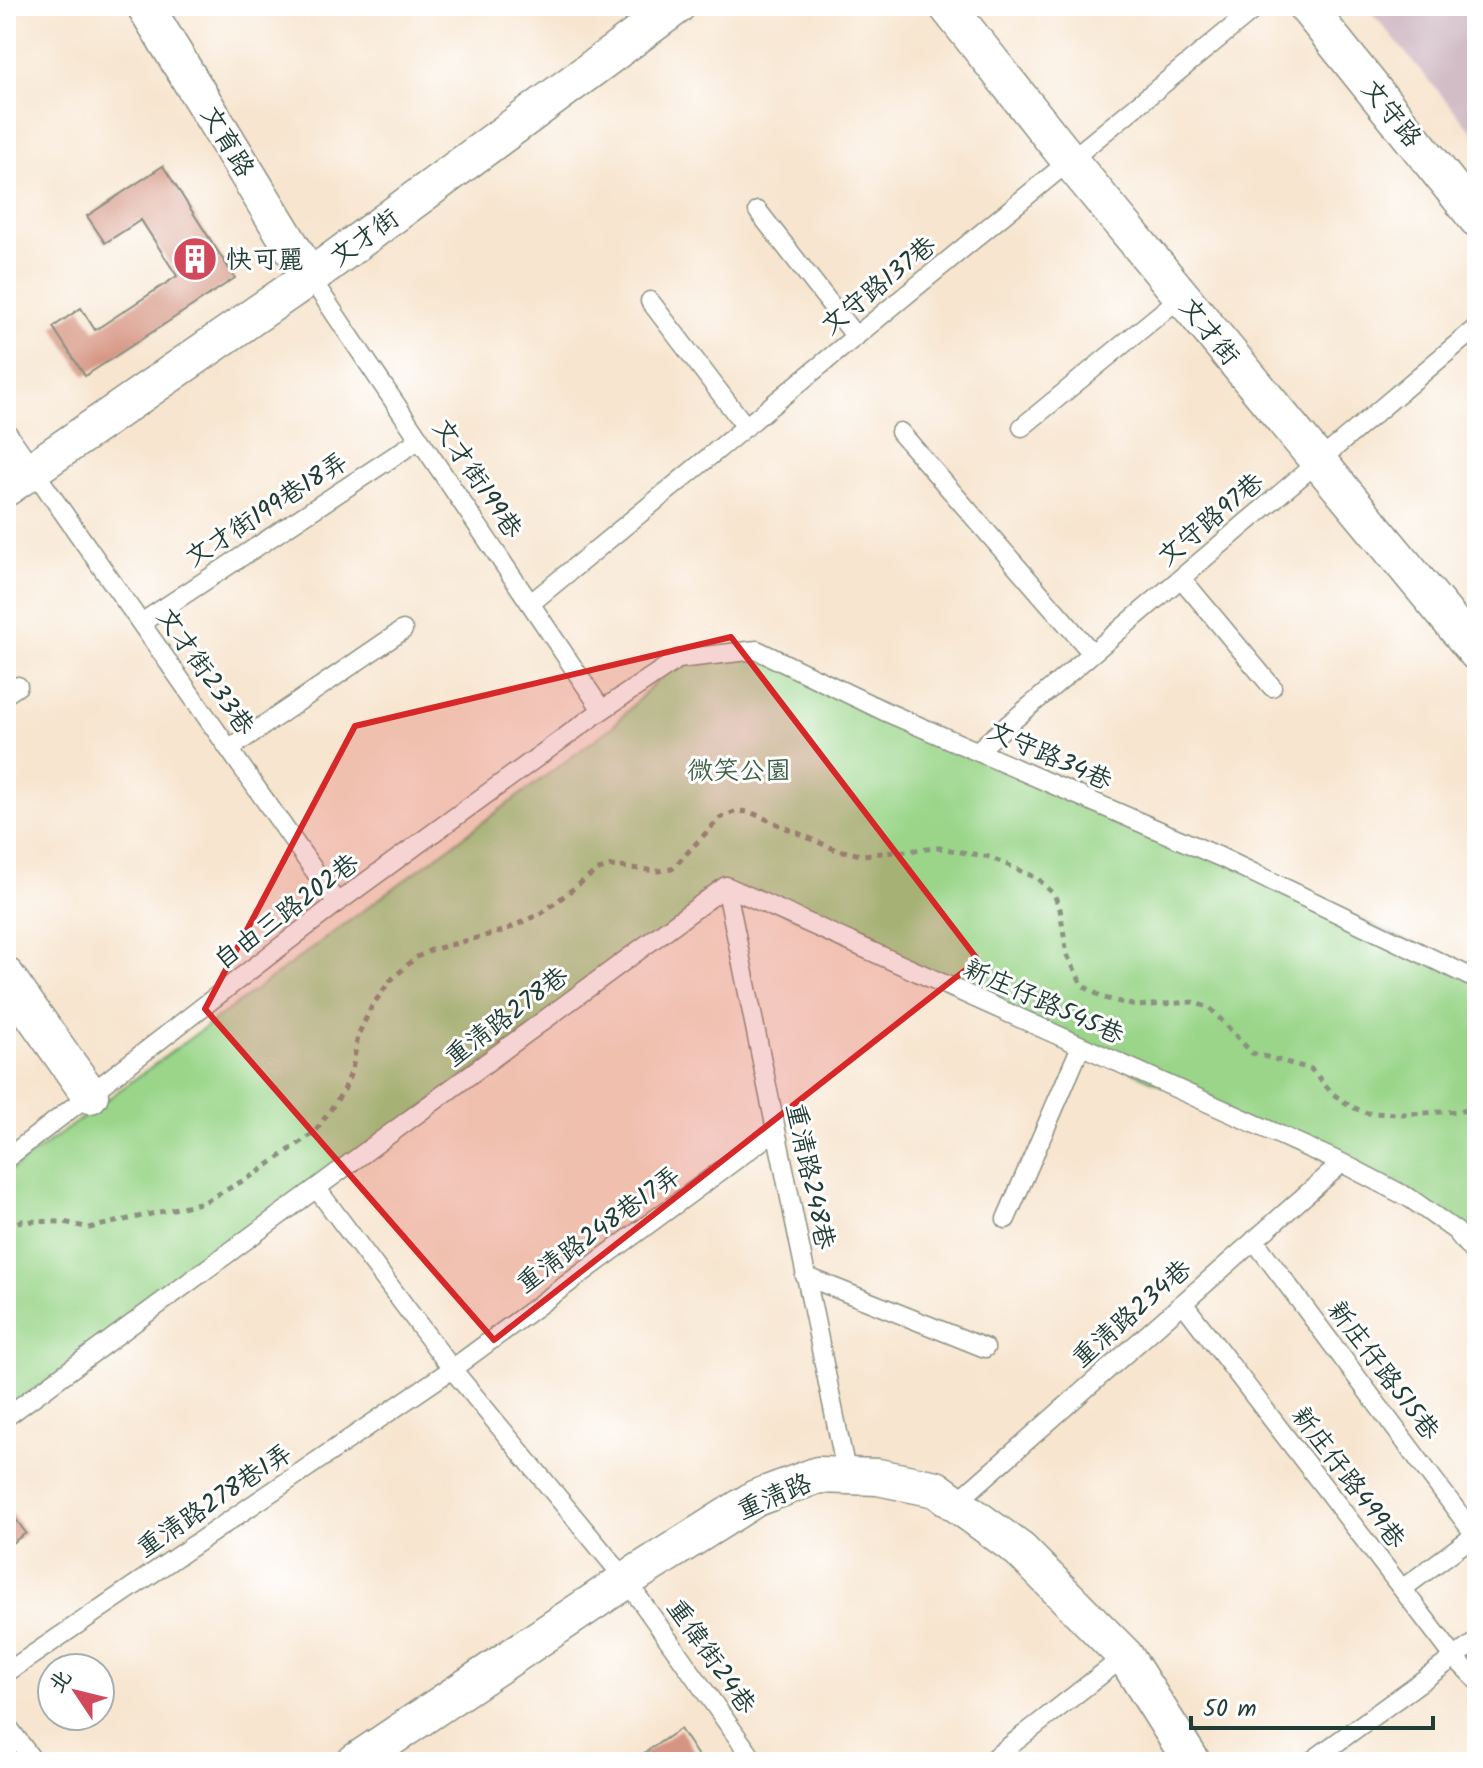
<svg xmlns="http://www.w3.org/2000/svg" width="1483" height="1768" viewBox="0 0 1483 1768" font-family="Kalam,'LXGW WenKai TC',sans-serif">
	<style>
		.industrial { fill: #d2bdc6 }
		.green { fill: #9ad589; stroke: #5c895e; stroke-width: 2 }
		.building { fill: #d69582 }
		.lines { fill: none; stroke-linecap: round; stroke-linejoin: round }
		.service-casing { stroke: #8b9182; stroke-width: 21 }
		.minor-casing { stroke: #8b9182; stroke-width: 39 }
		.path { stroke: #8b9182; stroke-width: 5; stroke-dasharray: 6 6; stroke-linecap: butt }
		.service { stroke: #fff; stroke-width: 18 }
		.minor { stroke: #fff; stroke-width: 36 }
		.marked { fill: #d62828; fill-opacity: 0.2; stroke: #d62828; stroke-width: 6; stroke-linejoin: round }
		.labels { text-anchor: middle; stroke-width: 6; stroke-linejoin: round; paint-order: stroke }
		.street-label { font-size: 26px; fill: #1f3d34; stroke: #fff }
		.poi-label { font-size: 26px; fill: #1f3d34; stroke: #fff; text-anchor: start }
		.park-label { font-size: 26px; fill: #3e6349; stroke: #fff }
	</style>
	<rect width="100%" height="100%" fill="#fff"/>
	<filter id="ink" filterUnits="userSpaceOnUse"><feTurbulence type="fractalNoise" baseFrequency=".0125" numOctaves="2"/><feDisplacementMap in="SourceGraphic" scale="16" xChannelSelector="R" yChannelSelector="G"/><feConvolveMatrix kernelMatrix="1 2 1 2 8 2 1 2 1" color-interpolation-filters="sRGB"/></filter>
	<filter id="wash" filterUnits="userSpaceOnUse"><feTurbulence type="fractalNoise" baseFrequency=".006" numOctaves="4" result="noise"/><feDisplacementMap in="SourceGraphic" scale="32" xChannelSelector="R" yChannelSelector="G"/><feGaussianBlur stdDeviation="1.8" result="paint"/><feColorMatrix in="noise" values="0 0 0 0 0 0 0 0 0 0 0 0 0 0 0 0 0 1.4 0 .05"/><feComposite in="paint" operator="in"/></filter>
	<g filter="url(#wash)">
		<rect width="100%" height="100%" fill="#f7e5cf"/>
		<path class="industrial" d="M1366,6H1477V137Z"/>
		<path class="green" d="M757,650L1477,972V1257L1411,1199L726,886L6,1413V1174L612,727L678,659Z"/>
		<g id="blocks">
			<path class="building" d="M163,166L235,278L85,376L53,327L81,308L95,330L177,276L141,220L105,243L87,216Z
				M6,1506L26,1533L6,1547Z
				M680,1729L702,1762H631Z"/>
		</g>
	</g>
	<g filter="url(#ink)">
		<use href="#blocks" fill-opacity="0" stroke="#8b9182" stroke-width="2"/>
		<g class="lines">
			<g class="service-casing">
				<path id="service" d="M758,211L856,337
					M310,277L602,710
					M650,301L746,427
					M1022,427L1182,296
					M6,431L337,903
					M900,432L1092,653
					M1181,578L1272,687
					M531,603L1258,6
					M141,623L420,439
					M6,694L18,686
					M229,749L403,630
					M977,751L1477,327
					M726,886L1342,1163L1411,1199L1456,1231L1477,1257
					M726,886L847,1476
					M6,1159L337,903L602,710L678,659L757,650L884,711L1220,857L1477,980
					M317,1189L452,1369L626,1580L755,1762
					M1006,1219L1081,1046
					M1254,1240L1475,1535L1402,1589
					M805,1276L985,1348
					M1183,1303L1455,1658L1477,1680
					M6,1417L726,886
					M956,1503L1342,1163
					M6,1673L452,1369L776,1130
					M6,1724L34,1762
					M989,1762L1125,1656
					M1310,1762L1477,1641"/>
			</g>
			<g class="minor-casing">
				<path id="minor" d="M145,6L310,277
					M947,6L1070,161L1477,653
					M1306,6L1477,219
					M6,488L310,277L677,6
					M6,976L90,1095
					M355,1762L626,1580L756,1498L818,1475L878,1477L936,1489L1020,1550L1125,1656L1192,1762"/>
			</g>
			<path class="path" d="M6,1225L22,1221L64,1222L89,1228L204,1202L257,1173L315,1132L344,1090L352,1070L358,1035L372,1006L390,981L415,958L431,950L503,931L542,913L596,871L611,866L658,871L672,869L720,818L737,811L750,812L834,849L861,855L939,848L990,857L1037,878L1054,894L1060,909L1067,955L1083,986L1104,998L1136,1006L1193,1002L1210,1008L1252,1053L1311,1069L1333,1094L1352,1107L1367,1113L1408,1114L1477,1110"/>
			<use href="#service" class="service"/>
			<use href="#minor" class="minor"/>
		</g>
	</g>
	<path class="marked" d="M731,637L978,960L494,1340L205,1009L355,726Z"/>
	<defs>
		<g id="building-disc" transform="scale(2.3)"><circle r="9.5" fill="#d1495b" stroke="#fff"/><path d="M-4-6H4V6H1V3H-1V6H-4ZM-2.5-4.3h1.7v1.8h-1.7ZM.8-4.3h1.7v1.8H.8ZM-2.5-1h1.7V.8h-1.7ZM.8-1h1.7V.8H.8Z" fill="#fff"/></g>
	</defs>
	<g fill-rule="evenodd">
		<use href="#building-disc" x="195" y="259"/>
	</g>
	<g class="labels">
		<g class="street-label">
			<text transform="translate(1392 113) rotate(51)" y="9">文守路</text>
			<text transform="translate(228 141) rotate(59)" y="9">文育路</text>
			<text transform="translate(364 237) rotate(-36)" y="9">文才街</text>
			<text transform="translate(878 285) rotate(-39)" y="9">文守路137巷</text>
			<text transform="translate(1210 331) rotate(51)" y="9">文才街</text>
			<text transform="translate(478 478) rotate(56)" y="9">文才街199巷</text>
			<text transform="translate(266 509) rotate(-33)" y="9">文才街199巷18弄</text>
			<text transform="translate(1210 519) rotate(-40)" y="9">文守路97巷</text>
			<text transform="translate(206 671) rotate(55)" y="9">文才街233巷</text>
			<text transform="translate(1050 755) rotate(24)" y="9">文守路34巷</text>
			<text transform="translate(286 911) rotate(-37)" y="9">自由三路202巷</text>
			<text transform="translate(1044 1001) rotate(24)" y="9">新庄仔路545巷</text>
			<text transform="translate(506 1016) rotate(-37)" y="9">重清路278巷</text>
			<text transform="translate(811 1176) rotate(78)" y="9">重清路248巷</text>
			<text transform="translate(598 1229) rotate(-36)" y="9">重清路248巷17弄</text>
			<text transform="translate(1131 1313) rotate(-41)" y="9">重清路234巷</text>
			<text transform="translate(1384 1370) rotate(53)" y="9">新庄仔路515巷</text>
			<text transform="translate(1349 1477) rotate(53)" y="9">新庄仔路499巷</text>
			<text transform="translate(774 1496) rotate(-23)" y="9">重清路</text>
			<text transform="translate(214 1500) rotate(-34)" y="9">重清路278巷1弄</text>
			<text transform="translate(712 1656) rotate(55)" y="9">重偉街24巷</text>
		</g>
		<g class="poi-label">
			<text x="226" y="268">快可麗</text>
		</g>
		<g class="park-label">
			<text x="739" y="779">微笑公園</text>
		</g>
	</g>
	<rect width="1483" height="1768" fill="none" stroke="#fff" stroke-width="32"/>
	<g transform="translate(76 1692) rotate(305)"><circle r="38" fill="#ffffff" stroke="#a5b1ae" stroke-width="2"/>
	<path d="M0-6L14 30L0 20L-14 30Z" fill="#d1495b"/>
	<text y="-12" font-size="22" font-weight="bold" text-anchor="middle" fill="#1f3d34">北</text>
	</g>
	<path d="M1191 1716v12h242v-12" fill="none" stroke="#1f3d34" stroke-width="4"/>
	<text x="1203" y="1716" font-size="24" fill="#1f3d34" stroke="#ffffff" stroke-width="6" paint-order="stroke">50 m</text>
</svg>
